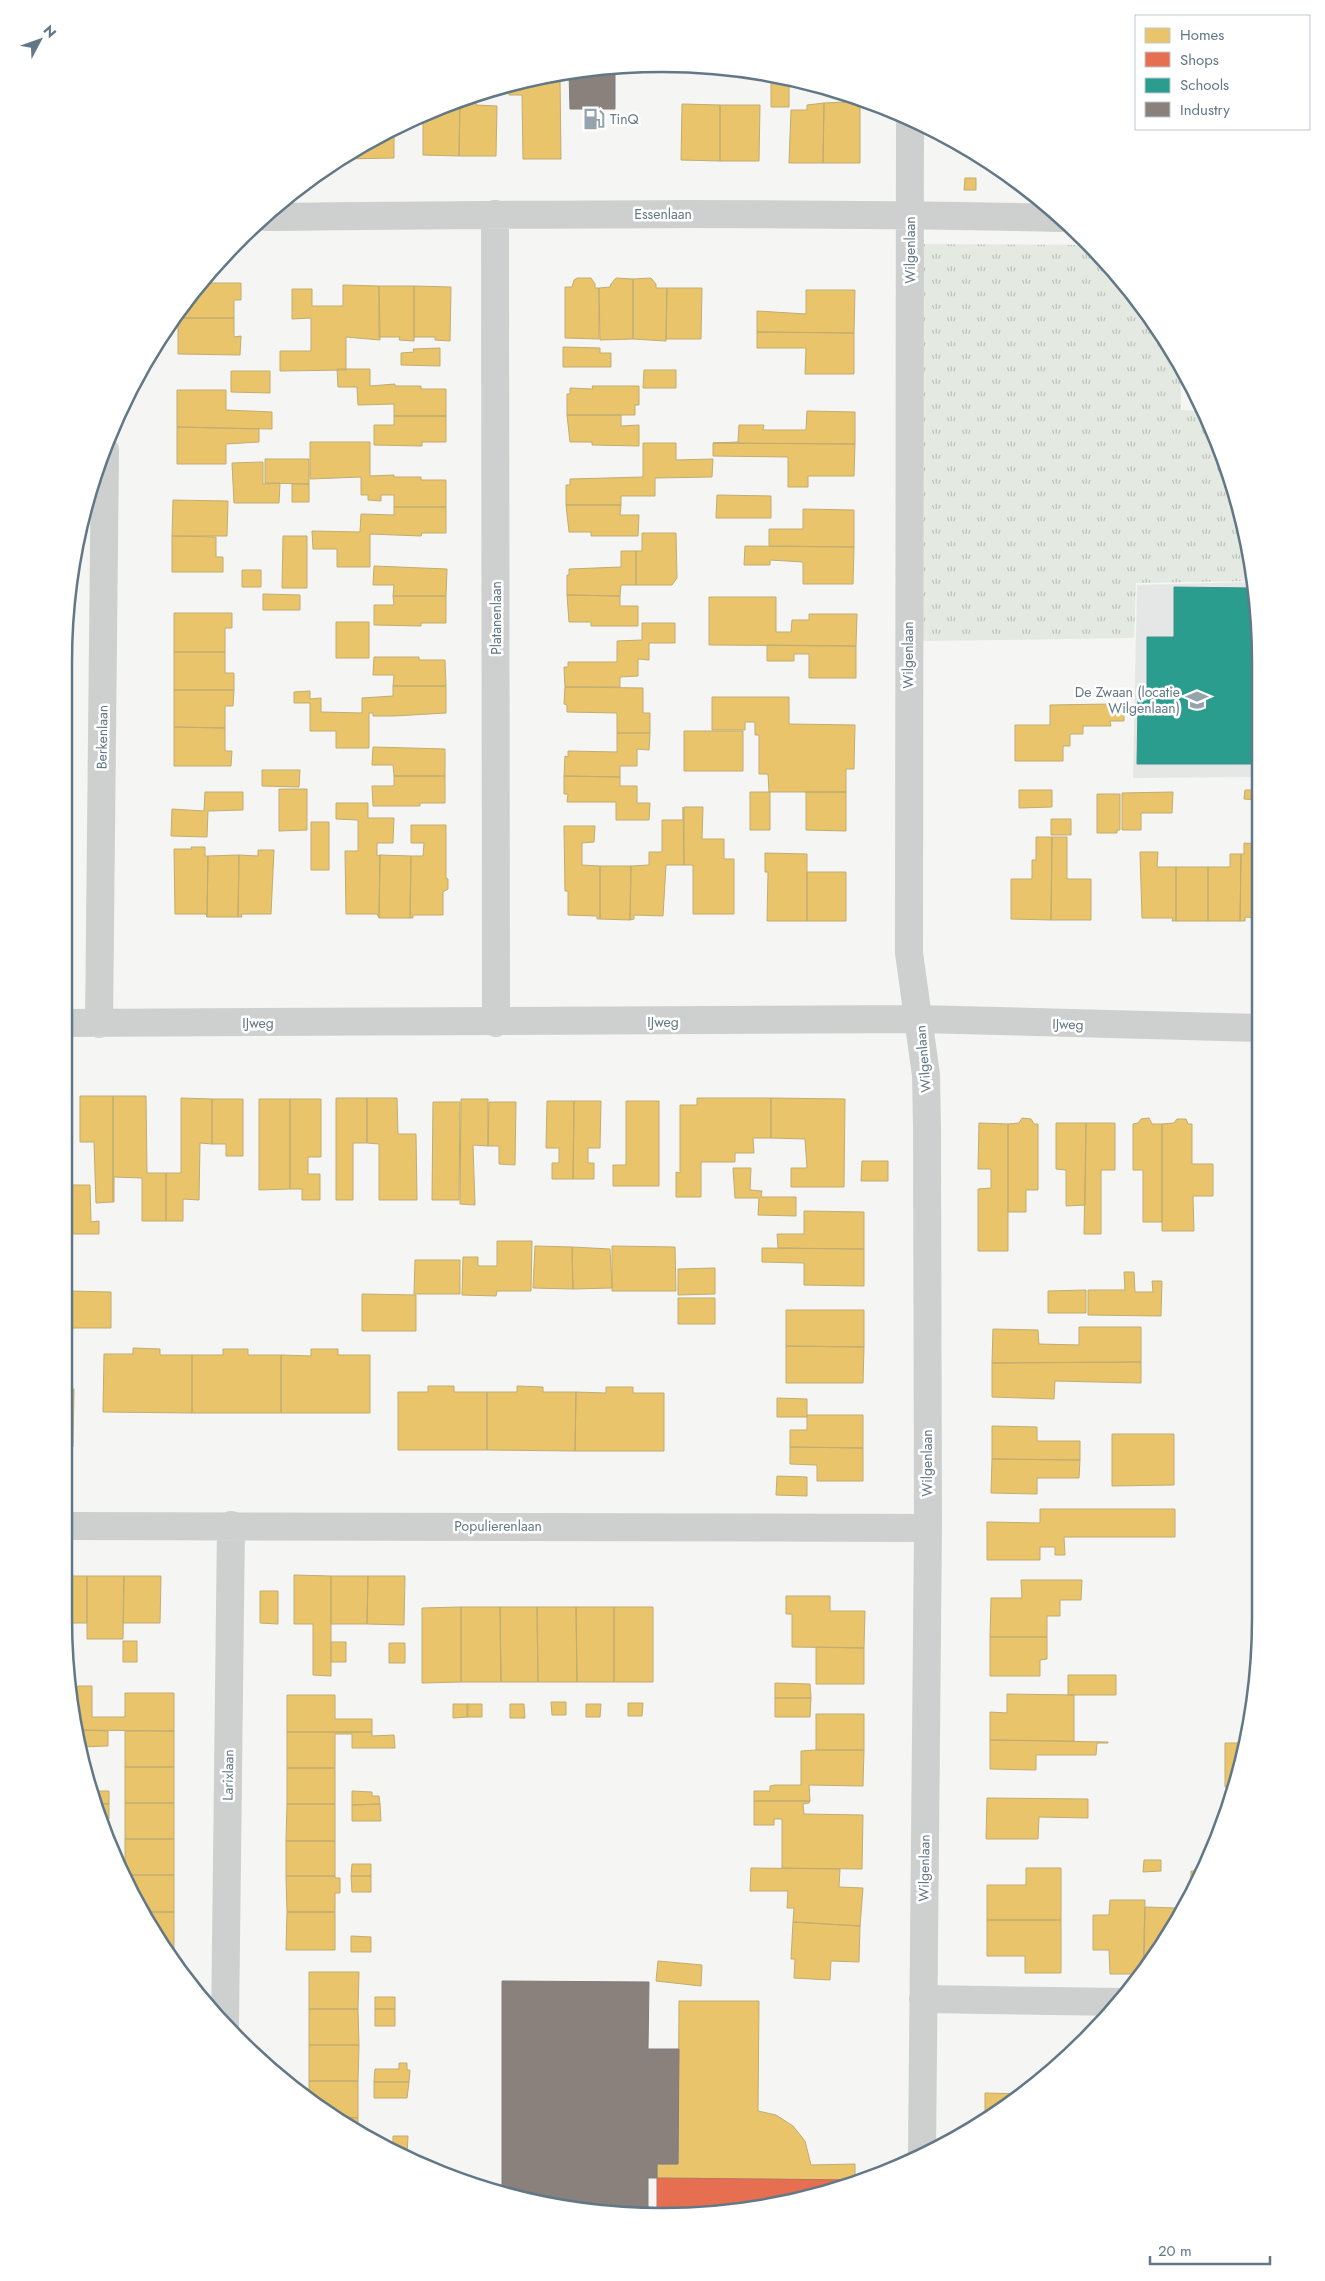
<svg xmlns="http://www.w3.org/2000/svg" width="1325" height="2281" viewBox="0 0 1325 2281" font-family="Jost,sans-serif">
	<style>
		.built { fill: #e5e7e6 }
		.grass { fill: url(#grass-tufts) }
		.homes { fill: #e9c46a; stroke: #c0ad72 }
		.shops { fill: #e76f51; stroke: #bf7261 }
		.schools { fill: #2a9d8f; stroke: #3b928c }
		.industry { fill: #8a817c; stroke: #7e7e7f }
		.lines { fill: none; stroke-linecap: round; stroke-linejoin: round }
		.minor { stroke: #ced0d0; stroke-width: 28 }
		.labels { text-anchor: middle; stroke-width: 5; stroke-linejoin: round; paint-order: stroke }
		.poi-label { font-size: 14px; fill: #627886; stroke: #fff; text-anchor: start }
		.street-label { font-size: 14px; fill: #627886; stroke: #fff }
		.rim { fill: none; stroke: #627886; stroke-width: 2.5 }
	</style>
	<defs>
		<pattern id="grass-tufts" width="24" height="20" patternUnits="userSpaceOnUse" patternTransform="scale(1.25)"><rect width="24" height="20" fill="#e4e9e1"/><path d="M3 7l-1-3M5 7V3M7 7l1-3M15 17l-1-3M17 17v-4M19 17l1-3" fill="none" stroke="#bcc2bc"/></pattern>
	</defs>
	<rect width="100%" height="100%" fill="#f5f5f3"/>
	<path class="built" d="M1252,582L1260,623V777L1133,778L1137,585Z"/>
	<path class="grass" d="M918,244L1091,245L1181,363V410L1203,411L1230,470L1252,581L1136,583L1134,638L922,641Z"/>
	<path class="homes" d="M771,74L789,78V107H771Z
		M536,78H560L561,159H523L522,95H509V86Z
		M476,96V105L497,106L496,156H459L460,101Z
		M460,101L459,156L423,155V115Z
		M845,102H860V163H823L824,103Z
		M824,103L823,163H789L791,110H807V105Z
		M682,104L720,105V161L681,160Z
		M720,105H760L759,161H720Z
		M394,130V158L345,159V157Z
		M978,155L990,162H978Z
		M965,178H976V190H964Z
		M577,278H591L595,284V288H599V339L565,338V287H572L574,280Z
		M616,278L633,279V339L600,340L599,288L610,287L611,284Z
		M651,278L656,284V288H667L666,341L633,339V279Z
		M203,283H241V300H234V318H178V314Z
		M343,285L379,286L380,340L346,337V370L280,371V351H311V318L292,319V289H312V306H343Z
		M379,286H414V341L399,340L400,337H379Z
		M414,286L451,287L450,341L435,340V337H414Z
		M667,288H702L701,339H666Z
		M806,290H855L854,333L757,332V311L806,314Z
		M178,318H234V337L241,336L240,355L178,354Z
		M757,332L854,333V374H805L806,348H757Z
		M563,347L600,348V353H611V367H563Z
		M440,348V366L401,365V353L414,352L413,349Z
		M337,369H370V386L395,384V386H421V389H446V416H394V404L358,405L357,387H338Z
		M644,370H676V388H643Z
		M231,371H270V393L231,392Z
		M592,386H639V405H635V415H567V394H570V388L593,389Z
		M177,390H226V410L272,412V429L177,427Z
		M807,411L855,412V444L713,443L738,442L739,425H764L763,430H806Z
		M567,415H621V426L639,425V446L592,445V442H570Z
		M394,416H446V442H422V446L374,445V425H394Z
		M177,427L259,429V442L226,444V464H177Z
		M310,442H370V476L394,475V477H421V480H446V507H394V495H381V501L368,500V495H361V477L310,479Z
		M643,443H676V460L713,459L712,477L655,478V496H621V505H566V485H570V479L643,477Z
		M713,443L855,444L854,476H808V487H788V457L713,456Z
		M265,459H309V484L265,483Z
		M263,462V484L280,483L279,503H234L232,463Z
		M292,484H309V502H292Z
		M717,495L771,496V518H716Z
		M173,500L228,501L227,536H172Z
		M566,505H621L620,515H639L638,536H591V532H569Z
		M394,507H446V533H422L421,536L370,534V567H337V549H313L312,531L360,532L361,514L394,515Z
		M803,509L854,510V547L769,546V529H803Z
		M642,533H676L677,578L672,585H636V551H642Z
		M172,536L216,537V557H223V572H172Z
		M283,536H307V588H282Z
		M745,546L854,547L853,584H803V562L770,560V565H744Z
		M621,551H636V585H621L620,596L567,595V575H569V569L621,567Z
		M374,566L447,569L446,596H393L394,585H373Z
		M242,570H261V587H242Z
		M263,594L300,595V610H263Z
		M567,595L620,596V606H638V626H591V622H569Z
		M393,596H446V623H421V626L374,625V605H394Z
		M709,597H776V632H791L792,620H809V614H857L856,646L709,645Z
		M174,613H232V628H225V652H174Z
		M336,622H369V658H336Z
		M642,623H675V643H649V660L638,659V676L620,677V687H565L564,667H568V662H617V641L642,640Z
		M767,645L856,646V678H809V654H794V661H767Z
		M174,652H225V673H234V690H174Z
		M374,657H419V660H445L446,686H393L394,675H373Z
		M393,686H446V713L394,716H373V713H369V748H336V731H310V703H294V692L310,691V699L321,698V712L362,713V698L393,696Z
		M565,687L643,688V713H650V733H617V713L567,712V705L564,704Z
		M174,690H234L233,706H225V728L174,727Z
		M712,697H789V724L855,725L854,769H846V792H769L768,774H759V735H755V722H745V730H712Z
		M1111,704L1124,705V721H1110L1111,726H1083V734H1070V746H1063V761H1015V725H1050V705Z
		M174,727L225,728V751H232L231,766H174Z
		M684,731H743V771H684Z
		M617,733H650L649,750L637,749V766H620V777L564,776L565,756L568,757V751L617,752Z
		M373,747L445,749V776H394L393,765H372Z
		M262,770H300L299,787L262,786Z
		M394,776H445V803H420V806H373L372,786H394Z
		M564,776L620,777V786H637V803H650L649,820H616V802H567L568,794H564Z
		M279,789H307V830L279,831Z
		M1019,790H1052V807L1019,808Z
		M1245,790H1260V800L1244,799Z
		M205,792H243V810L208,811L207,837L171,836L172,809L204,811Z
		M750,792H770V830H750Z
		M806,792H846V831L806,830Z
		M1173,792L1172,813H1141V830H1122V793Z
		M1097,794H1120V830H1117V833H1097Z
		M336,803H368V818H394L393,843H377V856L380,855L379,918L377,914H346L345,851H358V820L336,819Z
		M683,807L684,865H666L663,916L634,915V919L630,920L631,866L649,865V852H662V820H683Z
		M684,807H703L702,839H724V859H734V914H693V865H684Z
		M1051,819H1071V835H1051Z
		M311,822H329V870H311Z
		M411,825H446V878L448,879V889L443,892V915H413V918H410L411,856H423L424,843H411Z
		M564,826H595L594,842L582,843V865L600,866V919H597V916L568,915V891H565Z
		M1036,837H1052L1051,920L1011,919V879H1032V860H1036Z
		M1052,837H1067V879H1091V920H1051Z
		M1244,843L1260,844V918L1245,917V921H1240L1241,854H1244Z
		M191,847H205V856H208L207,917L206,914H175L174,849H192Z
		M258,850H274L271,914H241L242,917H238L239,855L258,856Z
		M1140,852H1158L1157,867H1176V921H1172L1173,918H1142Z
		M765,853L807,854V921H767L768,872H765Z
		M1230,854H1241L1240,921H1208V867H1230Z
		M239,855L238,917H207L208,856Z
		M380,855L411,856L410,918H379Z
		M600,866H631L630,920L600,919Z
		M1176,867H1208V921H1176Z
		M807,872H846V921H807Z
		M80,1096H113V1202L96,1203L94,1142H80Z
		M113,1096H146L147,1173H166V1221H142V1178L114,1177V1202H113Z
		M181,1098L212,1099V1144L200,1143L199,1200L183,1199V1221H166V1173H181Z
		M336,1098H367V1143H353V1200H336Z
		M367,1098H397L398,1134H416L417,1200H379V1144L367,1143Z
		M697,1098H771V1138H753L754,1153H735V1162H701V1197H676V1172L680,1173V1105H697Z
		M771,1098L845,1099L844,1187H791V1168H807L805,1139L771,1138Z
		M212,1099H243V1156H226V1144H212Z
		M259,1099H290V1189L259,1190Z
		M290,1099H321V1157H308V1174H320V1200H302V1189H290Z
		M461,1099H488V1146L473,1145L475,1205L460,1204Z
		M547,1101H574L573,1179H552V1163H559V1148H546Z
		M574,1101H601L600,1148H588V1163H594V1179H573Z
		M626,1101H659V1186H613V1165H626Z
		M433,1102H460L459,1200H432Z
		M489,1102H516L515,1165L499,1164V1146H488Z
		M1022,1118L1031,1119L1034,1124H1038V1190H1026V1212H1008V1124L1019,1123Z
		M1149,1118L1152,1124H1162V1222H1143V1170H1133V1124L1138,1123L1141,1119Z
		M1177,1119H1186L1188,1124H1192V1164H1213V1196H1193L1194,1231H1162V1124L1174,1123Z
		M979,1123L1008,1124V1251H978V1189L991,1188V1169H978Z
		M1056,1123H1086L1085,1205L1066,1206V1170L1056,1169Z
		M1086,1123H1115V1170H1101V1234H1084Z
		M862,1161H888V1181H861Z
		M733,1168H751L750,1190L762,1191L761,1197H796V1216L758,1215L759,1198H735Z
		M71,1185H90L91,1222L99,1221V1234H70Z
		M804,1211L864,1212V1249L778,1248L777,1234H804Z
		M497,1241H532L531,1291H497L496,1296L462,1295L463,1257H478V1266H497Z
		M1254,1244H1260V1294H1255Z
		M535,1246L572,1247L573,1289L533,1288Z
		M612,1246L675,1247L676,1291H612Z
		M572,1247L610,1249L612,1288L573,1289Z
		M762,1248L864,1249V1286L804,1285V1263L762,1262Z
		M415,1260H460V1294H414Z
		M715,1268V1294L678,1295V1269Z
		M1124,1272H1134L1135,1292H1153L1152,1281H1162L1161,1316L1088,1315V1290H1125Z
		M1086,1290V1313H1048V1291Z
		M67,1291L111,1292V1328H68Z
		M362,1294L416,1295V1331H362Z
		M678,1298H715V1324H678Z
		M786,1310H864V1347L786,1346Z
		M1079,1327H1141V1362L992,1363L993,1329L1038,1330L1039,1344L1079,1345Z
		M786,1346L864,1347L863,1383H786Z
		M133,1348L160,1349V1355H192V1413L103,1412L104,1354H133Z
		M223,1349H248V1355H281V1413H192V1355H223Z
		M311,1349H338V1355H370V1413H281V1355L311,1356Z
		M1141,1362V1383L1055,1381L1054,1399L992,1397V1363Z
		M428,1386H454V1392H487V1450H398V1392H428Z
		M517,1386L543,1387V1392H576L575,1451L487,1450V1392H517Z
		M606,1387H633V1393H664V1451H575L576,1392L606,1393Z
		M68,1389H74L73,1447H68Z
		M777,1398L807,1399V1417H777Z
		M807,1415H863V1448L790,1447V1430H807Z
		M992,1426L1037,1427V1441H1080V1460L992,1459Z
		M1112,1434H1174V1485L1112,1486Z
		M790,1447L863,1448V1481H817V1465L790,1464Z
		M992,1459L1080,1460L1079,1478H1037V1494L991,1493Z
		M777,1476L807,1477V1496L776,1495Z
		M1040,1509H1175V1537H1064L1065,1555H1055V1547H1040V1560H987V1522L1040,1523Z
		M294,1575L331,1576V1676L313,1675V1624H294Z
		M68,1576H87V1623H69Z
		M87,1576H124L123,1639H87Z
		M124,1576H161L160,1623H123Z
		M331,1576H368L367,1624H331Z
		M368,1576H405L404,1625L367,1624Z
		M1021,1580H1082L1081,1600H1060V1616H1047V1637H990L991,1598H1022Z
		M260,1591H278V1624L260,1623Z
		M786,1596H830V1611H865L864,1648L792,1647V1614H786Z
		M461,1607V1682L422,1683V1608Z
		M461,1607H500L501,1682H461Z
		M500,1607H537L538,1682H501Z
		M537,1607H576L577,1682H538Z
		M576,1607H614V1682H577Z
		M614,1607H653V1682H614Z
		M990,1637H1047V1659L1040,1660V1676H990Z
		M123,1641H137V1662H123Z
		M331,1642H346V1662H331Z
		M389,1643H405V1663H389Z
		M816,1647L864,1648V1684H816Z
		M1068,1675H1116V1695H1068Z
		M775,1683L810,1684L811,1698H775Z
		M78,1686H92V1717H125V1693H174V1731L77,1730L72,1712V1693Z
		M1007,1694L1074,1695V1741L990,1740V1712L1007,1713Z
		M287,1695H335V1719H372V1732H287Z
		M775,1698H811L810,1717H775Z
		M551,1702H566V1715H552Z
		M628,1703H643L642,1716H628Z
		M453,1704H468V1717L453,1718Z
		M467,1704H482V1717H467Z
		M510,1704H524L525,1718H510Z
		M586,1704H601L600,1717H586Z
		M816,1714H864V1750H816Z
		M77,1730L108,1731V1746L80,1747Z
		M125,1731H174V1767H125Z
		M287,1732H372V1736L394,1735L395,1748H352V1734H335V1768H287Z
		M990,1740L1108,1742V1743H1097L1096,1755H1036V1770L990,1769Z
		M1225,1743H1243L1234,1787H1225Z
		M816,1750H864L863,1786L809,1785L810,1801H754V1791H770V1786L775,1785H801V1751Z
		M125,1767H174V1803H125Z
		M287,1768H335V1804H287Z
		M91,1791H109V1804L94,1803Z
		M352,1791L372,1792V1796H379L380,1804L352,1805Z
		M987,1798L1088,1799V1818L1039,1817L1038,1839H986Z
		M754,1801H810L809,1803L803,1804L804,1814L863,1815L862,1869L782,1868V1819H774V1825H754Z
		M94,1803L109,1804V1819H99Z
		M125,1803H174V1839H125Z
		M287,1804H335V1841H286Z
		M380,1804L381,1821H352V1805Z
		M125,1839H174V1875H125Z
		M286,1841H335V1876H286Z
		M1144,1860H1161V1871L1143,1872Z
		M352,1864H371V1876H351Z
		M751,1868L840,1869L839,1887L863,1888L860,1926L793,1922L794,1908H787L788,1891H750Z
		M1026,1868H1061V1920H987V1885H1026Z
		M1191,1871H1200L1194,1884H1191Z
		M125,1875H174V1912H143L126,1884Z
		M286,1876H335V1878H340V1893H335V1912H287Z
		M351,1876H371V1892H352Z
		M1110,1900H1145L1143,1974H1110L1109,1950H1093V1915H1109Z
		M1145,1907L1176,1908V1920L1160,1951L1144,1973Z
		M143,1912H174V1948H166Z
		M287,1912H335V1950H286Z
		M987,1920H1061V1973H1025V1956H987Z
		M793,1922L860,1926L859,1962L831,1961L830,1980L794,1978L795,1959H791Z
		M351,1936L371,1937V1952H351Z
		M166,1948H174V1961Z
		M658,1961L702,1965L701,1986L656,1981Z
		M309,1972H359L358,2009H309Z
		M375,1997H395V2009H375Z
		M679,2001H759L758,2111L776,2115L793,2126L805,2141L811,2165L855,2164V2180L657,2178V2164H678Z
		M309,2009H358L359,2045H309Z
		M375,2009H395V2026H375Z
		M309,2045H359L358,2081H309Z
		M399,2063H407V2070H410L409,2082H374L375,2069H399Z
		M309,2081H358V2118L330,2116L309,2099Z
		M374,2082H409L407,2098H374Z
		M985,2093L1027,2094L985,2122Z
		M332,2118H358V2133Z
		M393,2136H408L407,2154H395L365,2137H377V2141L393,2142Z
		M395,2154H407L409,2160L398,2156Z"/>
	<path class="shops" d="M657,2178L855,2180V2185L779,2206L663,2217L657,2216Z"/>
	<path class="schools" d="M1174,587L1253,588L1260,623V764H1137L1138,701H1147V637H1174Z"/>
	<path class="industry" d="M615,68V109H570L569,73Z
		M502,1981L649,1982L648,2049H679L678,2164H657V2178H648V2215L502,2195Z"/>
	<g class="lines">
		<path class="minor" d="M910,119L909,953L926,1075L927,1128L928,1528L922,2155
			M495,214L496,1023
			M266,217C531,214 795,212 1060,218
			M66,1023L919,1019L1260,1028
			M99,1024L105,450
			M68,1526L928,1528
			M923,1999L1122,2002
			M225,2026L231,1525"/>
	</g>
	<defs>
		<g id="fuel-bare" transform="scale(1.725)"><path d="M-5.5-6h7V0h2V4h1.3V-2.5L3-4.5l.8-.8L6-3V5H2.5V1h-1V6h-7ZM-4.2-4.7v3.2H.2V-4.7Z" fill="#95a4ac" stroke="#fff" stroke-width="2.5" paint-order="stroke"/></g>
		<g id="school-bare" transform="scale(1.725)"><path d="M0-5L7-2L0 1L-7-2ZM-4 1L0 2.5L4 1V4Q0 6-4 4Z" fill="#95a4ac" stroke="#fff" stroke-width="2.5" paint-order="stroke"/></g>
	</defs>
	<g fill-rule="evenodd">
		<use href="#fuel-bare" x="594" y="119"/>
		<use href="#school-bare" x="1197" y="700"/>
	</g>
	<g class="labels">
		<g class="poi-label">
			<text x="610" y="124">TinQ</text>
			<text x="1180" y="697" text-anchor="end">De Zwaan (locatie<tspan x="1180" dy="16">Wilgenlaan)</tspan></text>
		</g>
		<g class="street-label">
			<text x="663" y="219">Essenlaan</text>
			<text transform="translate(910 250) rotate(-90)" y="5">Wilgenlaan</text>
			<text transform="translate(496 618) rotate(-90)" y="5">Platanenlaan</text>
			<text transform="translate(908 655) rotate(-90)" y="5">Wilgenlaan</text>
			<text transform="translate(102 737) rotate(-89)" y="5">Berkenlaan</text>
			<text x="663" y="1027">IJweg</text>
			<text x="258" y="1028">IJweg</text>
			<text transform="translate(1068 1024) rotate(1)" y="5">IJweg</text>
			<text transform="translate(923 1059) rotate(-95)" y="5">Wilgenlaan</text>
			<text transform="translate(927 1463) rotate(-90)" y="5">Wilgenlaan</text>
			<text x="498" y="1531">Populierenlaan</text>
			<text transform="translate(228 1775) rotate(-89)" y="5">Larixlaan</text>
			<text transform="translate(924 1868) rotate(-89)" y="5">Wilgenlaan</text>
		</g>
	</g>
	<path d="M0 0H1325V2281H0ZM662 72H662A590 590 0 0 1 1252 662V1618A590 590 0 0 1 662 2208H662A590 590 0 0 1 72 1618V662A590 590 0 0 1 662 72Z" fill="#fff" fill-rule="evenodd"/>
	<path class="rim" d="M662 72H662A590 590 0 0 1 1252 662V1618A590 590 0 0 1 662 2208H662A590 590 0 0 1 72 1618V662A590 590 0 0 1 662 72Z"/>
	<rect x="1135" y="15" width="175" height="115" fill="#ffffff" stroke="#c0c9cf"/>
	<rect x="1145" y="28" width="25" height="15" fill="#e9c46a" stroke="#c0c9cf"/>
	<text x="1180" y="40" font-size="15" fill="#627886">Homes</text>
	<rect x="1145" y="52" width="25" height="15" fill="#e76f51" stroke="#c0c9cf"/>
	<text x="1180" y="65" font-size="15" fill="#627886">Shops</text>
	<rect x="1145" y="78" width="25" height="15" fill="#2a9d8f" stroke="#c0c9cf"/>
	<text x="1180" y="90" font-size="15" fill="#627886">Schools</text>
	<rect x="1145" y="102" width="25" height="15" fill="#8a817c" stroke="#c0c9cf"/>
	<text x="1180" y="115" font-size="15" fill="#627886">Industry</text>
	<g transform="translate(40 40) rotate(49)" stroke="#ffffff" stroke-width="4" paint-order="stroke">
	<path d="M0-4L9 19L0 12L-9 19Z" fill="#627886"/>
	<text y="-8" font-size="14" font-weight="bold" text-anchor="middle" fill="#627886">N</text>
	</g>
	<path d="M1150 2256v8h120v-8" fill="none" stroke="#627886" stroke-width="2.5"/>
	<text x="1158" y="2256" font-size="15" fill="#627886" stroke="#ffffff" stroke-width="4" paint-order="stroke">20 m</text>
</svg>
